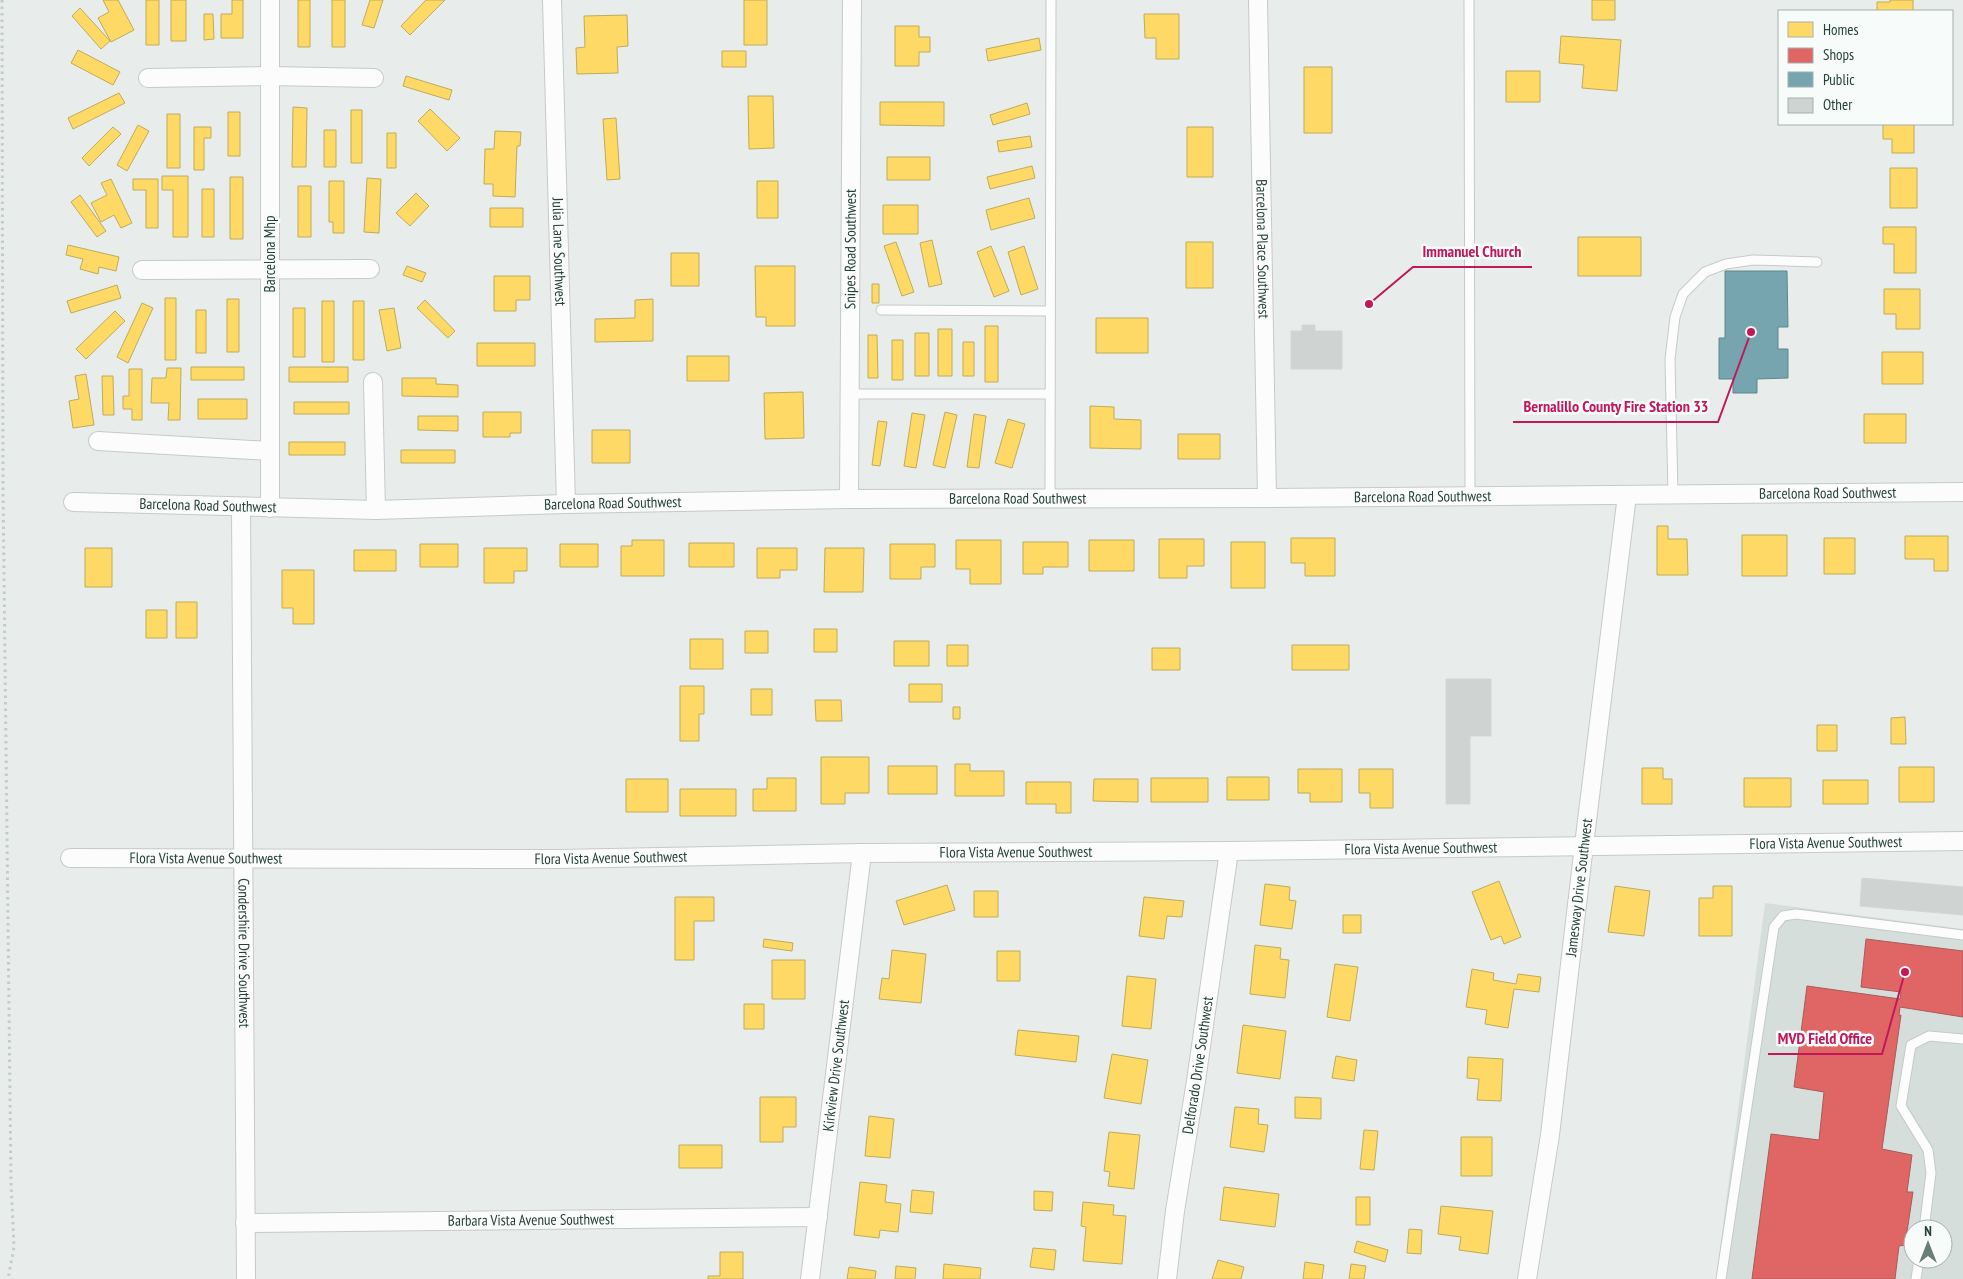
<svg xmlns="http://www.w3.org/2000/svg" width="1963" height="1279" viewBox="0 0 1963 1279" font-family="'PT Sans Narrow',sans-serif">
	<style>
		.built { fill: #d6dedb; fill-rule: evenodd }
		.homes { fill: #ffd966; stroke: #bdac59 }
		.shops { fill: #e06666; stroke: #a85b59 }
		.public { fill: #76a5af; stroke: #5d878c }
		.building { fill: #cfd4d2; stroke: #d1d6d4 }
		.lines { fill: none; stroke-linecap: round; stroke-linejoin: round }
		.lane-casing { stroke: #c5cac8; stroke-width: 11 }
		.street-casing { stroke: #c5cac8; stroke-width: 20 }
		.path { stroke: #c3ccca; stroke-width: 3; stroke-dasharray: 2.5 4; stroke-linecap: butt }
		.lane { stroke: #fcfcfc; stroke-width: 9 }
		.street { stroke: #fcfcfc; stroke-width: 18 }
		.labels { text-anchor: middle; stroke-width: 5; stroke-linejoin: round; paint-order: stroke }
		.street-label { font-size: 15px; fill: #24423a; stroke: #f7fbf9 }
		.leader { fill: none; stroke: #c2185b; stroke-width: 2 }
		.callout-dot { fill: #c2185b; stroke: #f7fbf9; stroke-width: 2 }
		.callout-label { font-size: 16px; text-anchor: middle; font-weight: bold; fill: #c2185b; stroke: #f7fbf9; stroke-width: 5; stroke-linejoin: round; paint-order: stroke }
	</style>
	<rect width="100%" height="100%" fill="#e8edeb"/>
	<path class="built" d="M1765,903L1963,929V1279H1716ZM1913,1229H1943V1259H1913Z"/>
	<path class="homes" d="M103,0H118L134,30L111,42L98,18L109,12Z
		M146,0H159V45H146Z
		M171,0H186V41H171Z
		M232,0H243V38H221V14H232Z
		M298,0H310V47H298Z
		M332,0H345V47H332Z
		M370,0H383L374,28L362,25Z
		M426,0H445L410,35L401,26Z
		M744,0H767V45H744Z
		M1592,0H1615V20H1592Z
		M1890,0H1913V11H1877V2H1890Z
		M80,8L110,41L101,49L72,16Z
		M204,14H213L214,39L204,40Z
		M1144,14H1179V59H1156V38H1145Z
		M627,15L628,46L617,47L618,73L577,74L576,48L585,47L584,16Z
		M895,26H919V37H930V52H919V66H895Z
		M1561,36L1621,40L1617,91L1582,88L1584,65L1559,63Z
		M1039,38L1041,50L988,61L986,49Z
		M78,50L120,72L113,85L71,63Z
		M722,51H746V67H722Z
		M1304,67H1332V133H1304Z
		M1506,71H1540V102H1506Z
		M406,76L452,90L449,100L403,86Z
		M119,93L125,103L73,129L68,118Z
		M748,96H773L774,148L749,149Z
		M880,102H944V126L880,125Z
		M1027,103L1030,114L993,125L990,115Z
		M293,107L307,108L306,167H292Z
		M430,109L460,138L447,151L418,121Z
		M351,110H362V163H351Z
		M228,112H240V156H228Z
		M167,114H180V168H167Z
		M616,118L620,179L607,180L603,119Z
		M1883,124H1914V153H1892V139H1883Z
		M138,125L149,131L127,171L117,165Z
		M113,127L121,134L89,166L82,158Z
		M194,127H211V138H204V170H194Z
		M1187,127H1213V177H1187Z
		M324,130H336V167H324Z
		M495,131L521,132L520,146H517L515,197L493,196V184H484L485,149H494Z
		M387,133H396V168H387Z
		M1030,136L1032,147L999,152L997,141Z
		M887,157H930V180H887Z
		M1032,166L1035,178L990,189L987,177Z
		M1890,168H1917V208H1890Z
		M162,176H188V237H173V190H162Z
		M230,177H243V239H230Z
		M367,178L381,179L379,233L364,232Z
		M111,179L132,223L121,228L114,215L101,222L91,203L107,195L101,183Z
		M133,179H158V228H146V190H133Z
		M329,181H344V233H333V222H329Z
		M757,181H778V218H757Z
		M298,186H311V237H298Z
		M202,189H214V237H202Z
		M416,193L429,206L410,226L396,213Z
		M80,195L106,231L97,237L71,202Z
		M1029,198L1035,218L991,230L986,210Z
		M883,205H918V234H883Z
		M490,208H523V227H490Z
		M1883,227H1916V273H1894V244H1883Z
		M1578,237H1641V276H1578Z
		M932,240L942,284L929,287L920,243Z
		M896,242L914,292L902,296L884,246Z
		M1186,242H1213V288H1186Z
		M68,245L119,257L116,271L99,267L98,274L80,269L83,259L66,255Z
		M991,246L1009,291L994,297L977,252Z
		M1024,246L1038,289L1021,295L1008,252Z
		M671,253H699V286H671Z
		M407,266L426,273L422,282L403,275Z
		M755,266H795V326H766V317H756Z
		M494,276H530V300H516V311H494Z
		M872,284H879V303H872Z
		M117,285L121,298L71,313L67,301Z
		M1884,289H1920V329H1896V314H1884Z
		M165,298H176V360H165Z
		M227,299H239V352H227Z
		M653,299V341L595,342V319L635,318V300Z
		M425,300L455,331L448,338L417,308Z
		M322,301H334V362H322Z
		M353,301H364V360H353Z
		M142,303L153,308L128,363L117,357Z
		M293,308H305V357H293Z
		M394,308L401,348L387,351L379,310Z
		M196,310H206V353H196Z
		M115,311L125,321L86,359L76,349Z
		M1096,318H1148V353H1096Z
		M985,326H998V382H985Z
		M938,329H952V376H938Z
		M915,333H929V376H915Z
		M868,335H877L878,378H868Z
		M892,340H903V380H892Z
		M963,342H974V376H963Z
		M477,343H535V366H477Z
		M1882,352H1923V384H1882Z
		M687,356H729V381H687Z
		M191,367H244V380H191Z
		M289,367H348V382H289Z
		M167,368H181L180,420H168L169,403H151L152,378H166Z
		M129,369H142V420H132V409H123V396H129Z
		M86,374L94,425L73,428L69,401L79,399L75,376Z
		M102,376H113L114,415H103Z
		M402,378H436V384L458,385V397L402,396Z
		M803,392L804,438L765,439L764,393Z
		M198,399H247V419H198Z
		M294,402H349V414H294Z
		M1090,406L1114,407V419L1141,420V449L1090,448Z
		M483,412H521V433H510V437H483Z
		M945,412L957,415L945,468L933,465Z
		M912,413L925,415L916,468L904,466Z
		M974,414L986,416L979,468L967,467Z
		M1864,414H1906V443H1864Z
		M418,416H458V431L418,430Z
		M1008,419L1025,424L1012,468L995,463Z
		M878,421L887,422L880,466L872,465Z
		M592,430H630V463H592Z
		M1178,434H1220V459H1178Z
		M289,442H345V455H289Z
		M401,450H455V463H401Z
		M1657,526H1668V539H1687L1688,575H1657Z
		M1742,535H1787V576H1742Z
		M1905,536H1948V571H1934V559H1905Z
		M1291,538H1335V576H1305V563H1291Z
		M1824,538H1855V574H1824Z
		M1159,539H1204V566H1187V578H1159Z
		M632,540H664V576H621V546H632Z
		M956,540H1001V584H970V569H956Z
		M1089,540H1134V571H1089Z
		M1023,542H1068V567H1043V574H1023Z
		M1231,542H1265V588H1231Z
		M689,543H734V567H689Z
		M420,544H458V567H420Z
		M560,544H598V567H560Z
		M890,544H935V567H921V579H890Z
		M85,548H112V587H85Z
		M484,548H527V571H514V583H484Z
		M757,548H797V570H780V578H757Z
		M825,548H864L863,592H824Z
		M354,550H396V571H354Z
		M282,570H314V624H293V608H282Z
		M176,602H197V638H176Z
		M146,610H167V638H146Z
		M814,629H837V652H814Z
		M745,631H768V653H745Z
		M690,639H723V669H690Z
		M894,641H929V666H894Z
		M947,645H968V666H947Z
		M1292,645H1349V670H1292Z
		M1152,648H1180V670H1152Z
		M909,684H942V702H909Z
		M680,686H704V714H699V741H680Z
		M751,689H772V715H751Z
		M815,700H841L842,721H816Z
		M953,707H960V719H953Z
		M1905,717L1906,744H1891V718Z
		M1817,725H1837V751H1817Z
		M821,757H869V793H845V804H821Z
		M955,764H970V771H1004V796H955Z
		M888,766H937V794H888Z
		M1899,767H1934V802H1899Z
		M1642,768H1663V779H1672V804H1642Z
		M1298,769H1342V802H1310V793H1298Z
		M1359,769H1393V808H1370V793H1359Z
		M1227,777H1269V800H1227Z
		M767,778H796V811H753V789H767Z
		M1151,778H1208V802H1151Z
		M1744,778H1791V807H1744Z
		M626,779H668V812H626Z
		M1094,779H1138V802L1093,801Z
		M1823,780H1868V804H1823Z
		M1026,782H1071V813H1056V804H1026Z
		M680,789H736V816H680Z
		M1499,881L1521,937L1504,944L1501,936L1491,940L1472,892Z
		M1265,884L1290,887L1289,900L1296,901L1292,929L1260,925Z
		M947,885L955,910L904,925L896,901Z
		M1615,886L1650,891L1644,936L1608,932Z
		M1713,886H1732V936H1699V898H1713Z
		M974,891H998V917H974Z
		M675,897H714V921H694V960H675Z
		M1144,897L1184,901L1182,917L1167,916L1164,939L1139,936Z
		M1343,915H1361V933H1343Z
		M764,939L793,943L792,951L763,947Z
		M1255,945L1281,948L1280,959L1289,960L1285,998L1250,994Z
		M892,950L926,954L921,1003L879,999L882,978L889,979Z
		M997,951H1020V981H997Z
		M772,960H805V999H772Z
		M1335,964L1358,967L1350,1021L1327,1017Z
		M1472,969L1494,973L1493,980L1516,984L1518,974L1541,977L1539,992L1514,989L1508,1028L1485,1024L1487,1010L1466,1007Z
		M1127,976L1156,979L1151,1029L1122,1026Z
		M744,1004H764V1029H744Z
		M1243,1025L1286,1031L1280,1079L1237,1073Z
		M1018,1030L1079,1036L1076,1062L1015,1055Z
		M1112,1054L1148,1060L1141,1104L1104,1098Z
		M1336,1056L1357,1060L1354,1081L1332,1078Z
		M1468,1057L1503,1059L1501,1101L1477,1100L1479,1079L1467,1078Z
		M760,1097H796V1127H783V1142H760Z
		M1295,1097L1321,1098V1119L1295,1118Z
		M1235,1107L1259,1109L1258,1124L1268,1125L1264,1152L1230,1147Z
		M869,1116L894,1119L890,1158L865,1156Z
		M1364,1130L1378,1131L1374,1170L1360,1169Z
		M1109,1132L1140,1135L1134,1189L1108,1186L1110,1172L1104,1171Z
		M1461,1137H1492V1176H1461Z
		M679,1145H722V1168H679Z
		M860,1182L887,1185L885,1202L901,1204L898,1232L880,1230L879,1238L854,1235Z
		M1224,1187L1279,1194L1275,1227L1220,1220Z
		M912,1190L934,1192L932,1214L910,1212Z
		M1034,1191L1053,1192L1052,1211L1034,1210Z
		M1356,1197H1370V1225H1356Z
		M1083,1202L1114,1205L1113,1215L1126,1216L1122,1264L1083,1261L1086,1227L1081,1226Z
		M1441,1206L1493,1211L1488,1254L1459,1250L1461,1237L1438,1234Z
		M1409,1229L1422,1230L1421,1254L1407,1253Z
		M1357,1241L1388,1250L1385,1262L1354,1252Z
		M1033,1248L1056,1250L1054,1270L1030,1267Z
		M720,1252H743V1279H708V1276H720Z
		M1218,1260L1244,1267L1241,1279H1212Z
		M1305,1262L1324,1265L1322,1279H1303Z
		M944,1264L981,1268L980,1279H943Z
		M1351,1264L1366,1266L1364,1279H1349Z
		M896,1266L916,1268L915,1279H895Z
		M849,1267L876,1271L875,1279H847Z"/>
	<path class="shops" d="M1866,939L1963,951V1017L1900,1007L1899,1016L1901,1015L1882,1149L1912,1155L1907,1192H1913L1905,1245L1899,1246L1895,1279H1752L1771,1134L1819,1140L1824,1092L1794,1087L1807,986L1900,999L1901,992L1861,987Z"/>
	<path class="public" d="M1725,271H1787L1788,327H1778V349H1788V378L1757,379V393H1733V379H1719V338H1725Z"/>
	<path class="building" d="M1302,325H1315V331H1342V369H1291V331H1302Z
		M1446,679H1491V736H1470V804H1446Z
		M1862,878L1963,887V915L1860,906Z"/>
	<g class="lines">
		<g class="lane-casing">
			<path id="lane" d="M1469,0L1470,496
				M881,310L1049,311
				M849,394H1050
				M1673,494L1670,359L1675,317L1683,294L1705,272L1726,264L1753,260L1817,262
				M1050,498L1051,0
				M1924,1229L1931,1173L1928,1150L1901,1106L1911,1045L1929,1036L1963,1039
				M1721,1279L1774,927L1783,916L1796,914L1963,935
				M1916,1279L1919,1259"/>
		</g>
		<g class="street-casing">
			<g id="street">
				<path d="M270,0V508"/>
				<path id="s1" d="M552,0L566,504"/>
				<path id="s2" d="M1258,0L1267,498"/>
				<path d="M148,78L270,76L374,78"/>
				<path d="M142,270L370,269"/>
				<path d="M373,382L376,510"/>
				<path d="M98,441L270,451"/>
				<path id="s3" d="M849,499L852,0"/>
				<path id="s4" d="M73,502L376,510L566,504L849,499L1267,498L1963,492"/>
				<path id="s5" d="M241,508L246,1279"/>
				<path id="s6" d="M70,858L559,859L862,853L1229,851L1963,841"/>
				<path id="s7" d="M245,1223L818,1217"/>
				<path id="s8" d="M810,1279L862,853"/>
				<path id="s9" d="M1167,1279L1175,1211L1196,1081L1229,851"/>
				<path id="s10" d="M1527,1279L1550,1135L1584,845L1627,495"/>
			</g>
		</g>
		<path class="path" d="M2,0L3,486L11,1182L14,1247L8,1279"/>
		<use href="#lane" class="lane"/>
		<use href="#street" class="street"/>
	</g>
	<g class="labels">
		<g class="street-label">
			<text dy="5" stroke="none"><textPath href="#s3" startOffset="250">Snipes Road Southwest</textPath></text>
			<text dy="5" stroke="none"><textPath href="#s2" startOffset="249">Barcelona Place Southwest</textPath></text>
			<text dy="5" stroke="none"><textPath href="#s1" startOffset="252">Julia Lane Southwest</textPath></text>
			<text transform="translate(270 254) rotate(-90)" y="5">Barcelona Mhp</text>
			<text dy="5" stroke="none"><textPath href="#s4" startOffset="1755">Barcelona Road Southwest</textPath></text>
			<text dy="5" stroke="none"><textPath href="#s4" startOffset="1350">Barcelona Road Southwest</textPath></text>
			<text dy="5" stroke="none"><textPath href="#s4" startOffset="945">Barcelona Road Southwest</textPath></text>
			<text dy="5" stroke="none"><textPath href="#s4" startOffset="540">Barcelona Road Southwest</textPath></text>
			<text dy="5" stroke="none"><textPath href="#s4" startOffset="135">Barcelona Road Southwest</textPath></text>
			<text dy="5" stroke="none"><textPath href="#s6" startOffset="1756">Flora Vista Avenue Southwest</textPath></text>
			<text dy="5" stroke="none"><textPath href="#s6" startOffset="1351">Flora Vista Avenue Southwest</textPath></text>
			<text dy="5" stroke="none"><textPath href="#s6" startOffset="946">Flora Vista Avenue Southwest</textPath></text>
			<text dy="5" stroke="none"><textPath href="#s6" startOffset="541">Flora Vista Avenue Southwest</textPath></text>
			<text dy="5" stroke="none"><textPath href="#s6" startOffset="136">Flora Vista Avenue Southwest</textPath></text>
			<text dy="5" stroke="none"><textPath href="#s10" startOffset="395">Jamesway Drive Southwest</textPath></text>
			<text dy="5" stroke="none"><textPath href="#s5" startOffset="445">Condershire Drive Southwest</textPath></text>
			<text dy="5" stroke="none"><textPath href="#s9" startOffset="216">Delforado Drive Southwest</textPath></text>
			<text dy="5" stroke="none"><textPath href="#s8" startOffset="215">Kirkview Drive Southwest</textPath></text>
			<text dy="5" stroke="none"><textPath href="#s7" startOffset="286">Barbara Vista Avenue Southwest</textPath></text>
		</g>
	</g>
	<path class="leader" d="M1369 304L1413 267H1532M1751 332L1718 422H1513M1905 972L1882 1054H1768"/>
	<g class="callout-dot">
		<circle cx="1369" cy="304" r="5"/>
		<circle cx="1751" cy="332" r="5"/>
		<circle cx="1905" cy="972" r="5"/>
	</g>
	<g class="callout-label">
		<text x="1472" y="257">Immanuel Church</text>
		<text x="1616" y="412">Bernalillo County Fire Station 33</text>
		<text x="1825" y="1044">MVD Field Office</text>
	</g>
	<rect x="1778" y="10" width="175" height="115" fill="#f7fbf9" stroke="#a3b1ad"/>
	<rect x="1788" y="22" width="25" height="15" fill="#ffd966" stroke="#a3b1ad"/>
	<text x="1823" y="35" font-size="15" fill="#24423a">Homes</text>
	<rect x="1788" y="48" width="25" height="15" fill="#e06666" stroke="#a3b1ad"/>
	<text x="1823" y="60" font-size="15" fill="#24423a">Shops</text>
	<rect x="1788" y="72" width="25" height="15" fill="#76a5af" stroke="#a3b1ad"/>
	<text x="1823" y="85" font-size="15" fill="#24423a">Public</text>
	<rect x="1788" y="98" width="25" height="15" fill="#cfd4d2" stroke="#a3b1ad"/>
	<text x="1823" y="110" font-size="15" fill="#24423a">Other</text>
	<g transform="translate(1928 1244)"><circle r="24" fill="#f7fbf9" stroke="#a3b1ad"/>
	<path d="M0-4L9 19L0 12L-9 19Z" fill="#697e78"/>
	<text y="-8" font-size="14" font-weight="bold" text-anchor="middle" fill="#24423a">N</text>
	</g>
</svg>
